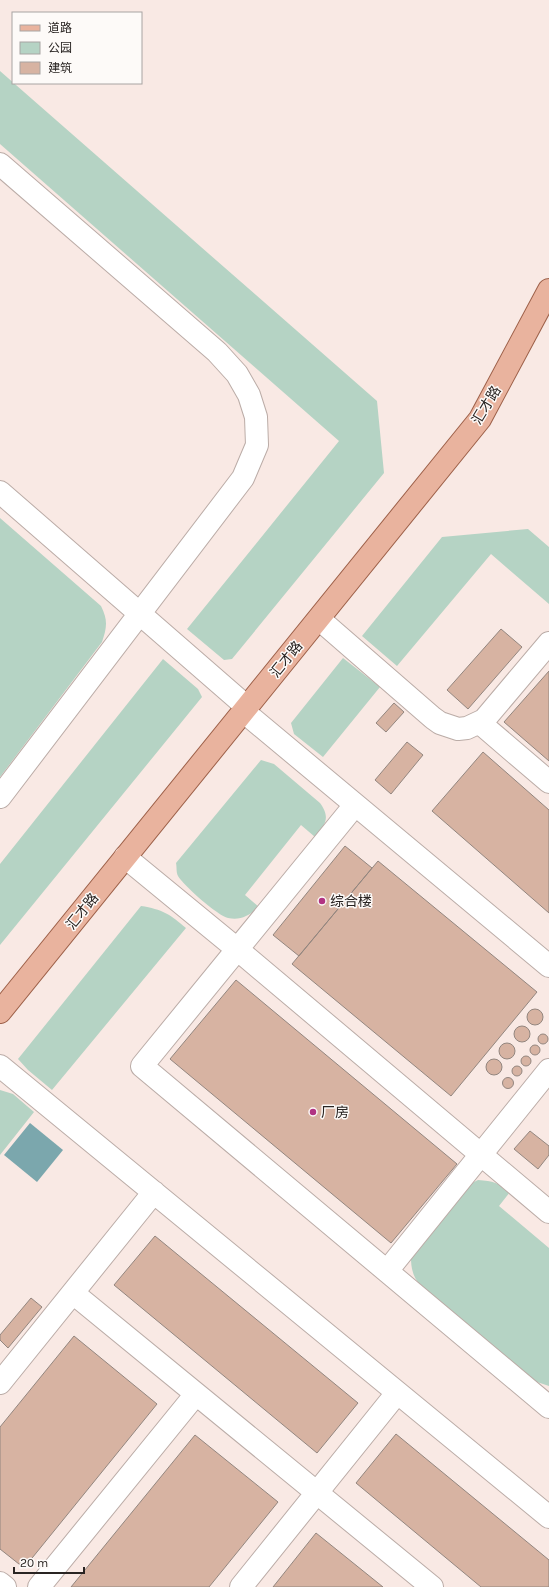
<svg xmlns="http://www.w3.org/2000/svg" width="549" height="1587" viewBox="0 0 549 1587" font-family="Karla,'Noto Sans SC',sans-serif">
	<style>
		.green { fill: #b5d3c4 }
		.water { fill: #7ba7ad }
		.building { fill: #d7b3a2; stroke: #93867f }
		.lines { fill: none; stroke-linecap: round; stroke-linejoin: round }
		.minor-casing { stroke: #bbaca7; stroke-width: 24 }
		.major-casing { stroke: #9d6049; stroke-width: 24 }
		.minor { stroke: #fff; stroke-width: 22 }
		.major { stroke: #e9b39e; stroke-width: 22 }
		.poi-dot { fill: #b13383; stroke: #fdfaf8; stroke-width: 1.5 }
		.labels { text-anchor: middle; stroke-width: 3; stroke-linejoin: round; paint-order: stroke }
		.street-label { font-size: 14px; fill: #292422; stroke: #fdfaf8 }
		.poi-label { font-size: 14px; fill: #292422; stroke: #fdfaf8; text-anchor: start }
	</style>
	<rect width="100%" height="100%" fill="#f9e9e4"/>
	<path class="green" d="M0,71L377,401L384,473L232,659L224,660L187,629L339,441L0,144Z
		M0,518L101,606C108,620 107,627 102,642L0,777Z
		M528,529L549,547V604L491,554L397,666L362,636L442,537Z
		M343,658L380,687L323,757L294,734L291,723Z
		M163,659L198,689L202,697L0,945V864Z
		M261,760L274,764L320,803C331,818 325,825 315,837L301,825L245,895L259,907C250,915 241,921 228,918C218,916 183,885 178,876C176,872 177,868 176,863Z
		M141,906C162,909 171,915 186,928L52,1090L28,1070L18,1059Z
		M0,1090L13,1094L34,1112L0,1155Z
		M478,1180C493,1181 499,1183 510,1192L499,1206L549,1248V1386L531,1380L421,1286C413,1277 411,1269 411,1257L470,1184Z"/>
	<path class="water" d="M30,1123L63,1150L37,1182L4,1155Z"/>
	<path class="building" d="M501,629L522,647L468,709L447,690Z
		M549,671V761L504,722Z
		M394,703L404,712L386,732L376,723Z
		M407,742L423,755L391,794L375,780Z
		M483,752L549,810V913L432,811Z
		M345,846L372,868L299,956L273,935Z
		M378,861L537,992L451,1096L292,964Z
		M236,980L457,1164L391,1243L170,1059Z
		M527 1017a8 8 0 1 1 16 0a8 8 0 1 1-16 0Z
		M514 1034a8 8 0 1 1 16 0a8 8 0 1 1-16 0Z
		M538 1039a5 5 0 1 1 10 0a5 5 0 1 1-10 0Z
		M499 1051a8 8 0 1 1 16 0a8 8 0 1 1-16 0Z
		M530 1050a5 5 0 1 1 10 0a5 5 0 1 1-10 0Z
		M521 1061a5 5 0 1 1 10 0a5 5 0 1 1-10 0Z
		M486 1067a8 8 0 1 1 16 0a8 8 0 1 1-16 0Z
		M512 1071a5 5 0 1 1 10 0a5 5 0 1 1-10 0Z
		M502.5 1083a5.5 5.5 0 1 1 11 0a5.5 5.5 0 1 1-11 0Z
		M530,1131L549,1146V1155L538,1169L514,1149Z
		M155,1236L358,1403L317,1453L114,1285Z
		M31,1298L42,1307L8,1348L0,1340V1335Z
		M74,1336L157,1404L24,1568L0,1549V1427Z
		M396,1434L549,1560V1587H481L356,1483Z
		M195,1435L278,1502L209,1587H71Z
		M316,1533L383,1587H273Z"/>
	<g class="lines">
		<g class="minor-casing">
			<path id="minor" d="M0,164L217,352L237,374L249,395L256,417L257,445L243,478L0,797
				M0,492L247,707
				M319,619L433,718L440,723L458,729L467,728L484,720L549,643
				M243,711L549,966
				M480,723L549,782
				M355,805L142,1066L549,1407
				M125,857L237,949L549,1212
				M0,1066L549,1517
				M387,1271L549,1070
				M73,1293L432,1587
				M0,1383L154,1192
				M0,1583L5,1587
				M39,1587L196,1394
				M241,1587L397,1393"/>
		</g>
		<g class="major-casing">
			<path id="major" d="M0,1012L480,419L549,290"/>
		</g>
		<use href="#minor" class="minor"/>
		<use href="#major" class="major"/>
	</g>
	<g class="poi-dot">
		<circle cx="322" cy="901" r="4"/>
		<circle cx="313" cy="1112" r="4"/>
	</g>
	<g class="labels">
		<g class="street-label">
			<text transform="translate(486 405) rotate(-59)" y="5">汇才路</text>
			<text transform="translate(286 659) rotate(-51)" y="5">汇才路</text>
			<text transform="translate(82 911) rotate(-51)" y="5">汇才路</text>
		</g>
		<g class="poi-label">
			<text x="330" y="906">综合楼</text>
			<text x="321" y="1117">厂房</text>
		</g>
	</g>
	<rect x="12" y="12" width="130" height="72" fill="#fdfaf8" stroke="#a8a4a2"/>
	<rect x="20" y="25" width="20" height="6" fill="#e9b39e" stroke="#a8a4a2"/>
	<text x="48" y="32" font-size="12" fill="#292422">道路</text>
	<rect x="20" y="42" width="20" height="12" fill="#b5d3c4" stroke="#a8a4a2"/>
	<text x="48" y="52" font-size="12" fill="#292422">公园</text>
	<rect x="20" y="62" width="20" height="12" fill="#d7b3a2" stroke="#a8a4a2"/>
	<text x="48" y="72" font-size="12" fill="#292422">建筑</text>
	<path d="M14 1567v6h70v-6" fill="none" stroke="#292422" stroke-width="2"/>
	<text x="20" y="1567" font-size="12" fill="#292422" stroke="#fdfaf8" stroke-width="3" paint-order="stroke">20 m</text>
</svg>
